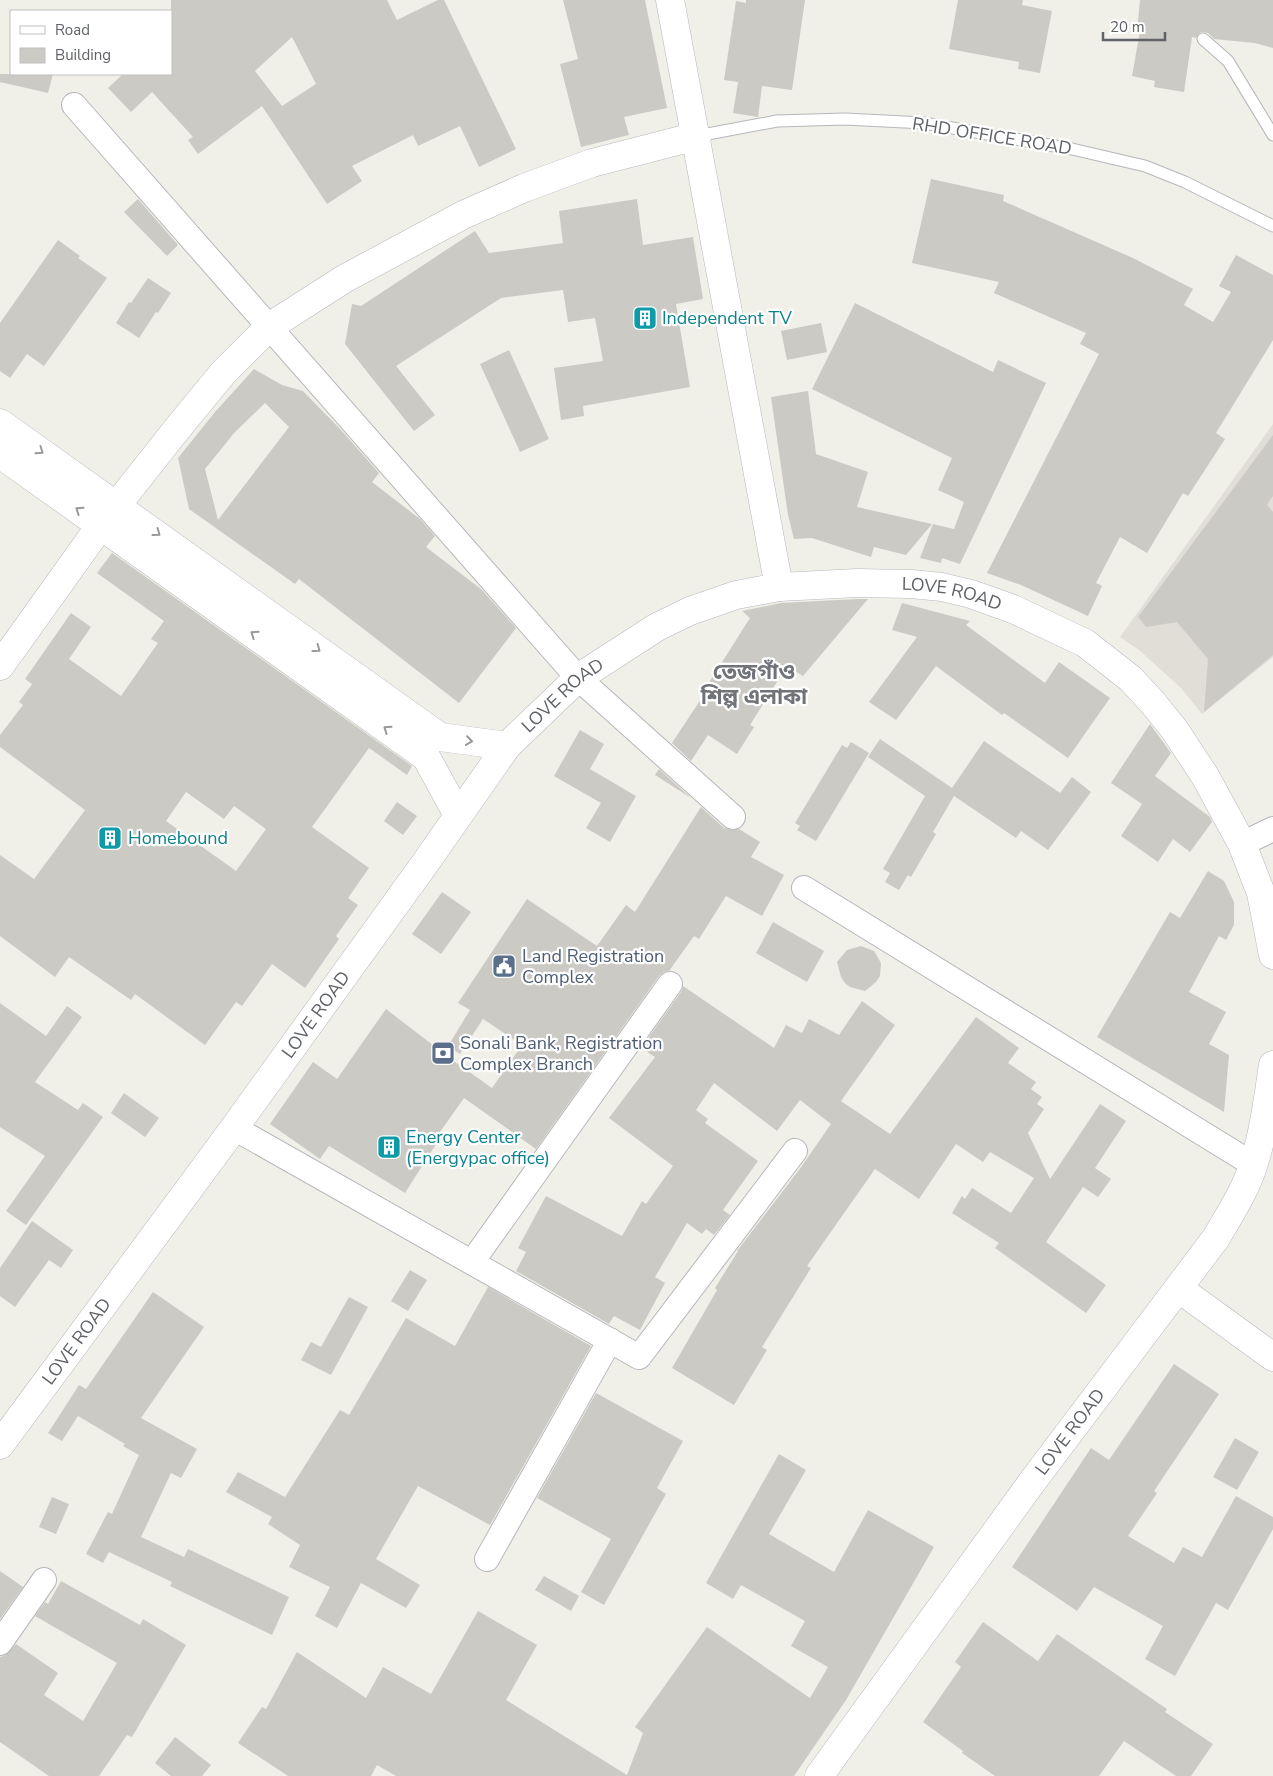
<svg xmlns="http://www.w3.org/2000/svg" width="1273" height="1776" viewBox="0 0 1273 1776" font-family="'Nunito Sans','Noto Sans Bengali',sans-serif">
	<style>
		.education { fill: #e0ded6 }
		.building { fill: #cccac4; fill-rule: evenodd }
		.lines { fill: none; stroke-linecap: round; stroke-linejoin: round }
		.lane-casing { stroke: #b5b7bb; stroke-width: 13 }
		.street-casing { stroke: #b5b7bb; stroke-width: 26 }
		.secondary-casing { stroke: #b6b9be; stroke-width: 29 }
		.lane { stroke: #fff; stroke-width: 11 }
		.street { stroke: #fff; stroke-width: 24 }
		.secondary { stroke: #fff; stroke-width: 28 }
		.oneway { stroke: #97999c }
		.labels { text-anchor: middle; stroke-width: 4.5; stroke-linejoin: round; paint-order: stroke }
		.street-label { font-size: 18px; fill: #5f6267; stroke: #fff }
		.culture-label { font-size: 18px; fill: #0d838f; stroke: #fff; text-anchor: start }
		.service-label { font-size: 18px; fill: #4e5e75; stroke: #fff; text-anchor: start }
		.district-label { font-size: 22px; font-weight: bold; fill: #707479; stroke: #fff }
	</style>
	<rect width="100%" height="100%" fill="#f0efe8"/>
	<path class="education" d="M1273,424V657L1202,714L1181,688L1139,650L1120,637Z"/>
	<path class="building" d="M171,0H387L397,20L438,0H444L516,149L479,167L460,126L418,146L413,135L352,166L362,181L327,204L262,106L198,154L188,140L193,137L152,92L131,112L108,88L123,74H171ZM292,37L316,84L282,106L255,71Z
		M563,0H645L667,108L624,117L629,135L581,147L560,64L578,59Z
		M746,0H805L792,90L762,86L758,117L733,113L738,82L724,80L736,1L746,3Z
		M958,0H1023L1022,5L1052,11L1040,73L1018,69L1019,62L949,49Z
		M1140,0H1273V48L1255,43L1214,39L1208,33L1201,32L1196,38L1192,37L1184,92L1154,87L1155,81L1132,76L1140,31H1137Z
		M0,74H53L48,93L0,82Z
		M931,179L1004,195L1003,201L1133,258L1193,289L1184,305L1213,322L1231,292L1219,286L1236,255L1273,275V340L1216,433L1225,439L1188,496L1183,493L1147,553L1120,537L1096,583L1102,586L1088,616L1021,585L987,573L1099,354L1080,344L1086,333L994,293L999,282L912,263Z
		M138,199L178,245L167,256L124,212Z
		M637,199L643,245L693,237L703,299L676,304L690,387L583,406L584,416L561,420L554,368L603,361L595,318L568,322L563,290L501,298L396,366L435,415L414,431L345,344L352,304L361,306L475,231L489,253L563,243L559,211Z
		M58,240L80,256L78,258L107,278L44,366L27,354L10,378L0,371V323Z
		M148,278L171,293L158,313L156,312L139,338L116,323L129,302L131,303Z
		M855,303L993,372L998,360L1046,383L960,564L942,558L941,563L920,558L933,524L954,529L964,502L938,490L952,458L812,389Z
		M821,323L827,352L787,360L781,331Z
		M509,350L549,439L520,452L480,364Z
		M254,369L282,385L303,391L341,430L379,473L372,482L420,519L435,536L426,547L481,589L516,628L459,703L299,579L295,584L189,509L178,458L215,412ZM265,403L289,427L218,520L205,469L235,432Z
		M808,391L816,454L868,472L857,507L932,524L906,555L874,547L871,557L812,538L794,539L788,515L771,397Z
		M1273,435V496L1267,505L1273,512V655L1204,712L1208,659L1177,622L1146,627L1138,617Z
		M112,553L412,766L407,775L369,748L312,827L369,868L348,898L358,905L336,936L339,939L305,988L272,964L242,1006L236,1002L205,1045L135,994L131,1000L69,957L55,977L0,936V855L34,879L85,810L0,747V735L23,705L19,702L32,684L25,679L71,613L91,627L69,659L121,696L158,643L151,639L164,621L97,573ZM186,792L224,819L234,806L266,829L236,871L166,821Z
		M857,599H868L803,676L787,666L750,725L754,727L737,754L708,735L691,761L672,743L705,693L703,692L750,618L742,611L781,603Z
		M902,603L970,621L966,625L1045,683L1059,662L1110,698L1068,758L1004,713L1002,715L936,666L896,720L869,702L917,637L892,630Z
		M1150,724L1171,753L1155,776L1210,817L1212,822L1190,852L1173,839L1158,862L1121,836L1142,804L1111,783Z
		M580,730L604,744L590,769L636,796L610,842L586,828L601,803L554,776Z
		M880,739L952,788L984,741L1060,793L1072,777L1091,792L1048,850L1021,831L1016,838L954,796L933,832L936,834L911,877L908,875L899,890L885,882L890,873L883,869L925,796L868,757Z
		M851,742L869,753L816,841L797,830L800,826L795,823L842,745L847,748Z
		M659,769L691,798L655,775Z
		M397,802L417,816L403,835L384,821Z
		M701,807L724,828L731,830L739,829L760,842L751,857L784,875L762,916L726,896L699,939L694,936L669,971L664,972L659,976L536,1149L464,1098L435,1139L438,1141L405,1193L329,1146L320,1159L270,1124L313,1062L337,1079L386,1009L455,1062L492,1088L522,1045L483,1019L460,1054L448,1046L470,1010L458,1003L527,899L597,946L626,905L635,912Z
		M1208,871L1224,881L1234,902V925L1226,940L1219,936L1189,992L1226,1012L1209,1044L1229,1055L1224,1112L1097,1037L1170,912L1180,918Z
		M442,892L471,912L441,954L412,934Z
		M773,922L824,951L807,982L756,953Z
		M861,946L874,951L881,963L880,976L876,982L865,991L850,987L845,983L841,977L837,962L847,950Z
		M683,986L774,1048L786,1025L802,1033L809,1019L839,1035L862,1001L895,1025L841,1101L890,1134L976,1017L1019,1048L1008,1063L1036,1082L1031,1089L1042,1097L1037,1104L1044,1109L1028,1133L1050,1179L1100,1104L1126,1121L1095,1168L1111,1179L1098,1197L1083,1187L1046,1242L1106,1285L1086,1313L995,1248L999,1243L952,1213L962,1196L965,1199L972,1188L1011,1213L1034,1178L990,1152L983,1162L956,1144L919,1199L875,1169L807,1266L811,1268L762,1347L767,1350L734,1405L672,1368L717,1290L715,1288L738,1251H737L799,1170L831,1124L800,1100L777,1131L714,1083L696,1110L708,1119L705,1123L758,1161L723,1210L730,1215L714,1235L706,1229L702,1234L687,1223L655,1277L665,1283L640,1330L614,1316L609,1324L516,1271L526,1252L518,1248L546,1196L622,1236L642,1201L646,1204L673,1166L609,1118L655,1057L641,1048L681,992Z
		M0,1003L46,1036L67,1006L82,1017L35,1082L78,1110L83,1103L103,1117L26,1225L6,1211L45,1156L0,1127Z
		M124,1093L159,1118L145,1137L111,1113Z
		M32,1221L73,1250L61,1268L49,1260L15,1307L0,1296V1268Z
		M410,1270L427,1280L408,1311L391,1301Z
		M488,1287L591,1346L490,1525L418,1486L376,1559L420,1585L406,1608L361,1583L337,1628L315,1616L330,1587L289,1567L300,1545L268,1524L272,1517L226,1492L238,1472L285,1497L340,1410L349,1415L406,1318L455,1346Z
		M153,1292L204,1327L141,1418L197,1449L181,1478L171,1473L141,1537L184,1557L188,1549L289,1597L272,1635L170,1586L172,1582L109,1552L103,1563L86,1554L108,1512L112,1514L139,1455L123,1446L125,1444L78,1416L62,1441L48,1433L79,1385L86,1389Z
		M349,1297L368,1307L331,1375L301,1360L311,1342L321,1347Z
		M1174,1364L1219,1394L1154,1491L1157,1493L1128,1536L1174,1563L1183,1547L1202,1557L1236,1496L1273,1517V1529L1228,1610L1216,1603L1175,1676L1145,1659L1163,1626L1094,1587L1077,1611L1012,1567L1091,1448L1109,1460Z
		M596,1393L683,1441L657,1488L666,1494L604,1605L581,1592L611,1539L537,1498Z
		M1235,1438L1259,1452L1237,1490L1213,1477Z
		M779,1454L806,1470L769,1534L834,1572L868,1510L934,1547L846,1700L794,1776H396L377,1765L371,1776H288L238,1743L262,1707L266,1709L297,1652L366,1698L383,1667L431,1694L478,1611L537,1645L506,1700L627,1775L643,1733L635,1727L707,1627L810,1698L828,1667L791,1646L805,1621L741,1585L733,1599L706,1583Z
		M52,1497L69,1504L56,1534L39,1527Z
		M0,1571L23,1587L0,1619Z
		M544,1576L579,1596L571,1611L535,1590Z
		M61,1581L140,1625L143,1619L186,1645L132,1737L127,1735L99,1776H49L0,1742V1657L6,1655L16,1644L58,1673L44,1695L83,1721L117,1663L35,1616L45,1602L48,1604Z
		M983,1622L1038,1661L1057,1634L1167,1709L1165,1712L1213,1744L1191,1776H1176L1124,1741L1099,1776H995L962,1753L963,1751L923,1722L961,1667L955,1662Z
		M175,1737L211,1765L202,1776H171L155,1763Z"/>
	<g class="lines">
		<g class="lane-casing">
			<path id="lane" d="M1203,39L1228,61L1273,135
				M697,136L777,121L845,119L924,123L1072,149L1145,166L1185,182L1273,226"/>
		</g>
		<g class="street-casing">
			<path id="street" d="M74,105L578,678L733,817
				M1242,844L1273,829
				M804,888L1254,1165
				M234,1128L639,1357L795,1151
				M472,1262L670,984
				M487,1559L610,1340
				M0,1643L44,1580"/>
		</g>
		<g class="secondary-casing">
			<g id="secondary">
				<path d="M670,0L779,587"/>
				<path d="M0,423L440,737L507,746"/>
				<path d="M0,454L426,757L458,815"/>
				<path d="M0,666L101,525L181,424L223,373L269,327L344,279L463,215L524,188L592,163L697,136"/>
				<path d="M1178,1288L1273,1357"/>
				<path id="s1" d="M0,1445L234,1128L426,862L507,746L578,678L657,627L690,611L736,595L779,587L857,583L911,584L942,587L971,594L1013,609L1085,643L1131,679L1153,703L1174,729L1205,776L1242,844L1261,893L1273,955"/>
				<path id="s2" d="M819,1776L1032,1482L1216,1238C1229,1215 1246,1190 1254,1163C1264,1131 1268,1098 1273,1065"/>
			</g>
		</g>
		<use href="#lane" class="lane"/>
		<use href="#street" class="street"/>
		<use href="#secondary" class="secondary"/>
	</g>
	<defs><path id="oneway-chevron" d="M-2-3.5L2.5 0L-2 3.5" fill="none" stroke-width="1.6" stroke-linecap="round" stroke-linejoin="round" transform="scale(1.25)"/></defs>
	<g class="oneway">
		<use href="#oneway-chevron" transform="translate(40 451) rotate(35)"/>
		<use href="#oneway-chevron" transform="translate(79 510) rotate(-145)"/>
		<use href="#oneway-chevron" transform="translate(157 533) rotate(36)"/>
		<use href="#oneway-chevron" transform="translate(254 634) rotate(-145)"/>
		<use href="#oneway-chevron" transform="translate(317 649) rotate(36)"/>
		<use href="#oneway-chevron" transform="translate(387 729) rotate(-145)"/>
		<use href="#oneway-chevron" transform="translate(469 741) rotate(8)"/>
	</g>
	<defs>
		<g id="building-square" transform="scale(1.25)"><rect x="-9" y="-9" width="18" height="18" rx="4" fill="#0f9aa8" stroke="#fff"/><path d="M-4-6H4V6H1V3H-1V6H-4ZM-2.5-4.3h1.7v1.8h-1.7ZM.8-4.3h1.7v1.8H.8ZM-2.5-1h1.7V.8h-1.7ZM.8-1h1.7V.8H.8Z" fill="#fff"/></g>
		<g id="civic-square" transform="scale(1.25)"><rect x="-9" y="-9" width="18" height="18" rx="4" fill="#5c6f8a" stroke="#fff"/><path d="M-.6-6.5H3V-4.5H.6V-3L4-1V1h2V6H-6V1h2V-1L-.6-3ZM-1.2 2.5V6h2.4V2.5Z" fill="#fff"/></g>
		<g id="bank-square" transform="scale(1.25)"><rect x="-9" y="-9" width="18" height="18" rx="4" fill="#5c6f8a" stroke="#fff"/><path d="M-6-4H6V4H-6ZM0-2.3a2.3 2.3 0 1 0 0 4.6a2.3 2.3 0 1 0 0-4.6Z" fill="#fff"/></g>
	</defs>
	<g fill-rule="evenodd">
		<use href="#building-square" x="645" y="318"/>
		<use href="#building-square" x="110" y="838"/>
		<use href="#civic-square" x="504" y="966"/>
		<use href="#bank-square" x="443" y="1053"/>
		<use href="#building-square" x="389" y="1147"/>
	</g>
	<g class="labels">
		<g class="street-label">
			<text transform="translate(992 136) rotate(9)" y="6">RHD OFFICE ROAD</text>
			<text dy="6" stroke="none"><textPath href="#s1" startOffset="1359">LOVE ROAD</textPath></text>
			<text dy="6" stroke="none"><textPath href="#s1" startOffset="939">LOVE ROAD</textPath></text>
			<text dy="6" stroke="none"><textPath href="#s1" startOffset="534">LOVE ROAD</textPath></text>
			<text dy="6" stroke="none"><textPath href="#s1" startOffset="129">LOVE ROAD</textPath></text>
			<text dy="6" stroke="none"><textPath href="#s2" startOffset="426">LOVE ROAD</textPath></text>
		</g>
		<g class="culture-label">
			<text x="662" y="324">Independent TV</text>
			<text x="128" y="844">Homebound</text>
			<text x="406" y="1143">Energy Center<tspan x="406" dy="21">(Energypac office)</tspan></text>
		</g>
		<g class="service-label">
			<text x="522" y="962">Land Registration<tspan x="522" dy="21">Complex</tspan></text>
			<text x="460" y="1049">Sonali Bank, Registration<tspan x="460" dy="21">Complex Branch</tspan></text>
		</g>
		<g class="district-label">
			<text x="754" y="679">তেজগাঁও<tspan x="754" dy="25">শিল্প এলাকা</tspan></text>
		</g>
	</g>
	<rect x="10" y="10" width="162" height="65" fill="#ffffff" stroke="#bfc0c2"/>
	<rect x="20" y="26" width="25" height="8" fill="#ffffff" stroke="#bfc0c2"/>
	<text x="55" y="35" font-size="15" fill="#5f6267">Road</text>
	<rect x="20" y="48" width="25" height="15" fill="#cccac4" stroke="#bfc0c2"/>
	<text x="55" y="60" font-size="15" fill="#5f6267">Building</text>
	<path d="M1103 32v8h62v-8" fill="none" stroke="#5f6267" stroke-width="2.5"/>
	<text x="1110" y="32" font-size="15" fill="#5f6267" stroke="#ffffff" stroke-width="4" paint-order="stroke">20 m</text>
</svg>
